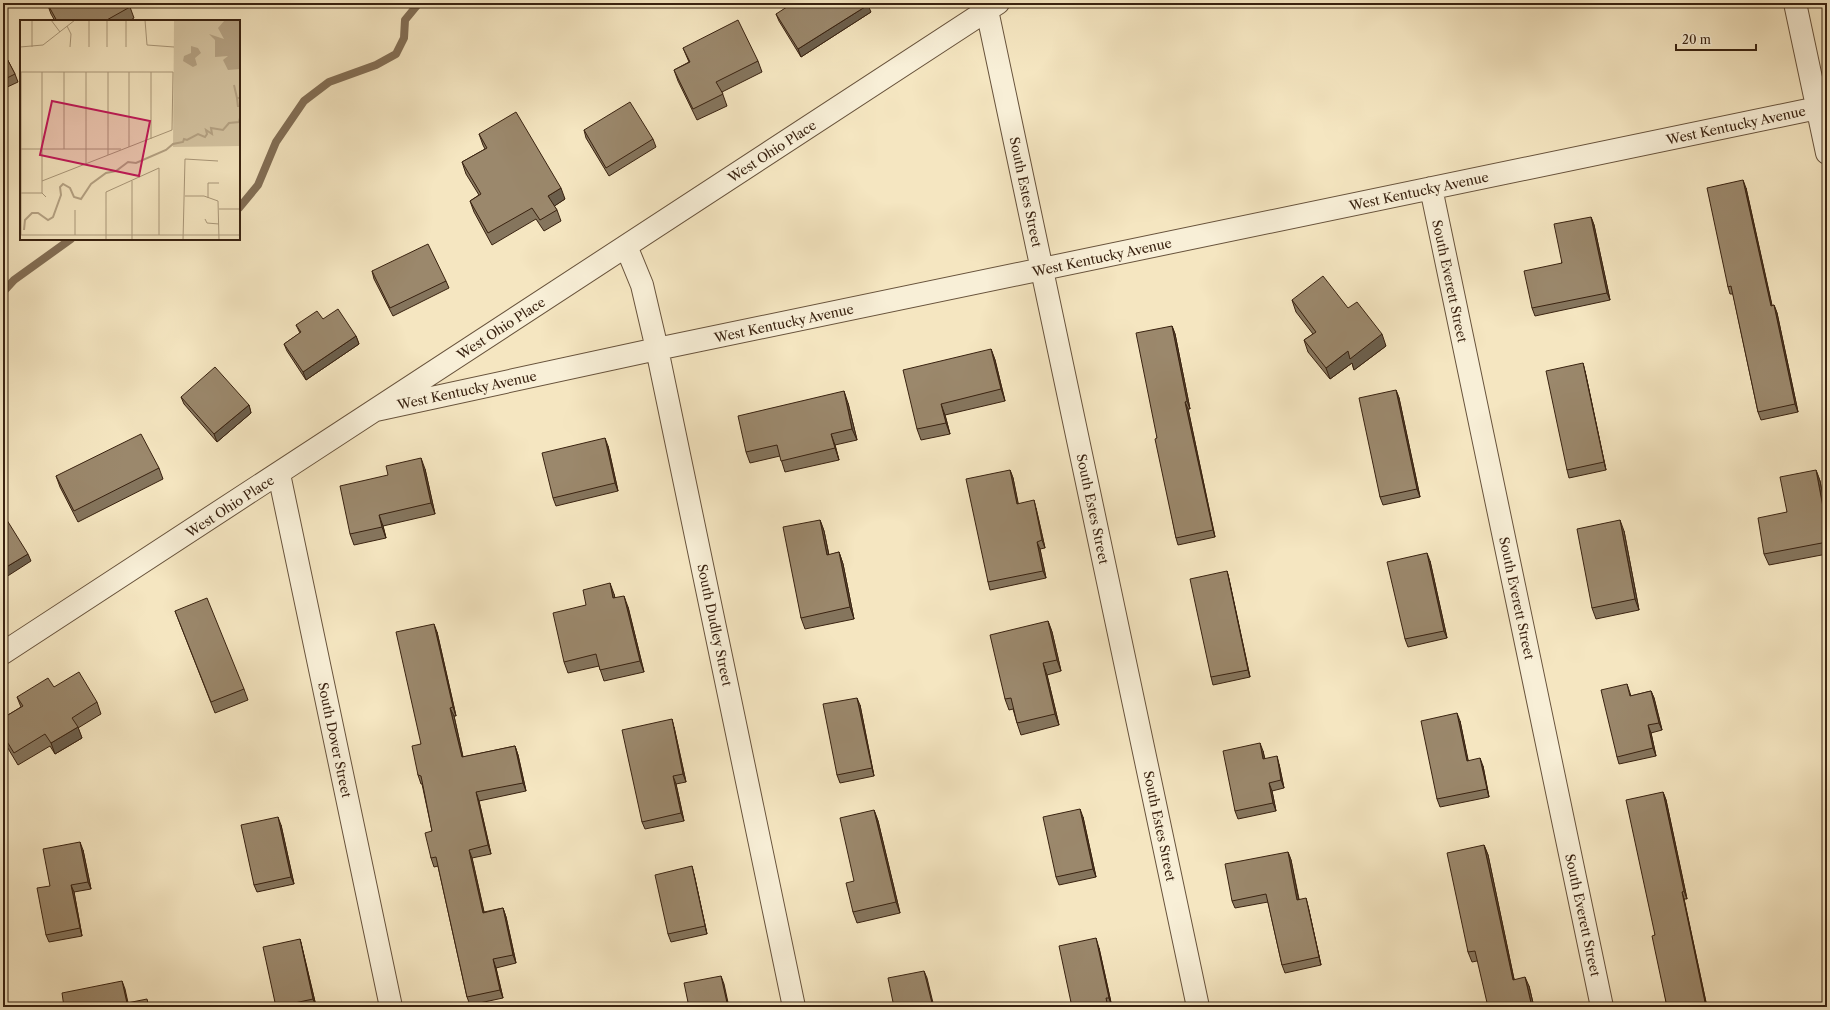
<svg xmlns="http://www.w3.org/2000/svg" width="1830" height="1010" viewBox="0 0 1830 1010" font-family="'Libre Caslon Text',serif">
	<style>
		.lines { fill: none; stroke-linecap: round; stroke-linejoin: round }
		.stream { stroke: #836f56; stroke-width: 8 }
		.minor-casing { stroke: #68533c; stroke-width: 24 }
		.minor { stroke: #f8efd7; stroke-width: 22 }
		.wall { fill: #85755d; stroke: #392210 }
		.shaded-wall { fill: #6c5f4c; stroke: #392210 }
		.building { fill: #9b886c; stroke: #392210 }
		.labels { text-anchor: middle; stroke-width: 3.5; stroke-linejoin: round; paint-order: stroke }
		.street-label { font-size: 13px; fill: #392210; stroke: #f8efd7 }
		.inset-river { fill: none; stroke: #b5a385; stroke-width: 2 }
		.inset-road { fill: none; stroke: #aa987a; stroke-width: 1 }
		.view { fill: #c2185b; fill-opacity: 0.15; stroke: #c2185b; stroke-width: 2 }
		.inset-edge { fill: none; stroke: #392210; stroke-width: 2 }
	</style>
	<rect width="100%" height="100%" fill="#f5e6c1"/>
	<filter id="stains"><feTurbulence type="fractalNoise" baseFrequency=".005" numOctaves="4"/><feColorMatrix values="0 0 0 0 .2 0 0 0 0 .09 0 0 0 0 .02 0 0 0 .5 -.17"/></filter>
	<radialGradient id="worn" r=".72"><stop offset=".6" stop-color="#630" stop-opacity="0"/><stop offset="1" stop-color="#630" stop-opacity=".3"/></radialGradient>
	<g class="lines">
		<path class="stream" d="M239,208L258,185L276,142L304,101L329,82L376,65L396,54L404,38L405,20L419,3
			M3,292L14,280L71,239"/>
		<g class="minor-casing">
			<path id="minor" d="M1795,3L1827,153
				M987,10L1198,1007
				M1431,188L1602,1007
				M626,246L642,285L657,349L794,1007
				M376,410L657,349L1827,106
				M279,474L391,1007
				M3,653L998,3"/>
		</g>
		<use href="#minor" class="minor"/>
	</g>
	<path class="wall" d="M47,3L130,7L134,18L129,21H55L51,14Z
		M871,12L801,57L779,21L776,14Z
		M683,48L758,61L762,72L722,92L727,106L697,120L678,81L674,70L689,62Z
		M3,51L15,74L18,82L3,89Z
		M584,130L653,139L656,147L609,176L586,138Z
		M479,134L565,199L554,206L557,210L561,221L544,231L536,219L492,245L474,212L470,201L479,195L466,174L462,162L485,149L483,145Z
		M1746,188L1772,306L1774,305L1777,313L1798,412L1761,420L1758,412L1733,294H1730L1728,287Z
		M1591,217L1594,225L1610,300L1535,316L1532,308Z
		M372,271L446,281L449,288L393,316L374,279Z
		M1292,300L1348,308L1386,346L1354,370L1352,363L1330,379L1308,352L1304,340L1313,334L1296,312Z
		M323,319L356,336L359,344L306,380L287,351L284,344L300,333L296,325Z
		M1172,326L1175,334L1190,409H1188L1215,537L1178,545L1176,538L1157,438Z
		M991,349L995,360L1005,401L945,415L950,434L921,440L917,429Z
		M1585,371L1606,470L1569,478L1567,470Z
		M1396,390L1399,398L1420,497L1383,505L1380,497Z
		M181,397L249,405L251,413L217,442L184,404Z
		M848,403L857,440L835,445L839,460L785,472L780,456L750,463L746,452Z
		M608,446L618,491L556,506L553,498Z
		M159,468L163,479L78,522L60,487L56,476Z
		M425,469L435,514L383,526L386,538L354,545L350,534Z
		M1010,470L1013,478L1018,504L1036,508L1045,548L1040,549L1046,578L990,590L988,582Z
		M1816,470L1820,481L1827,518V554L1769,565L1764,554L1787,512Z
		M820,520L824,531L829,555L839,552L843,564L854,619L805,629L801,618Z
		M1624,531L1639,610L1596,619L1592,608Z
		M1430,561L1447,638L1408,647L1405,639Z
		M1227,571L1229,579L1250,677L1213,685L1211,677Z
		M614,594L615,598L628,607L644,672L604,681L599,666L568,673L564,662Z
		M175,611L244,689L248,700L215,713Z
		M1048,621L1052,632L1061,671L1047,675L1059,725L1021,735L1017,723L1013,709L1009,710L1005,699Z
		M437,632L456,716H454L463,757L515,746L518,755L526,791L479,801L491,854L472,858L484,912L503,908L506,917L516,963L496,968L503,998L470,1005L467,997L438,866L434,867L431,858L432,831L422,784H421L418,775L421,744Z
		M1627,684L1631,696L1651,691L1654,698L1662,730L1651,733L1656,756L1619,764L1617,757Z
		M54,687L97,702L101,714L78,728L82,738L55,754L50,746L18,765L3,740V718L21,707L17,697Z
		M860,705L874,776L840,783L837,775Z
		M1460,721L1468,761L1483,766L1489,797L1440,807L1437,799Z
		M674,727L686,782L676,784L684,821L645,829L642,822Z
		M1263,751L1265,759L1279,764L1284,788L1272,791L1276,811L1238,819L1235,811Z
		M1663,792L1666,800L1687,899H1684L1707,1007H1667L1655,935Z
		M874,810L878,821L900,913L857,923L853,912Z
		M1083,817L1096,877L1059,885L1056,877Z
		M281,825L294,884L257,892L254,885Z
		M1484,845L1488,855L1514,979L1529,986L1534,1007L1477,961L1472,962L1468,952Z
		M83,850L91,889L74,892L82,936L49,942L46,935Z
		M1288,852L1291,860L1299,899L1308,906L1321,965L1285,973L1282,965L1268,902L1235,908L1232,901Z
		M694,874L707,934L671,942L668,934Z
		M300,939L302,947L316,1006L313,1007H276Z
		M1099,948L1112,1007H1072Z"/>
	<path class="shaded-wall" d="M868,5L871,12L801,57L798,49Z
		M1743,180L1746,188L1774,314L1771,306Z
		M561,188L565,199L553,207L548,196Z
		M1591,217L1594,225L1610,300L1607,293Z
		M1774,305L1777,313L1798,412L1795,404Z
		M1172,326L1175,334L1190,409L1187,401Z
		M1382,334L1386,346L1354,370L1352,363L1330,379L1326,368L1348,351Z
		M356,336L359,344L306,380L303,372Z
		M991,349L995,360L1005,401L1001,389Z
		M1583,363L1585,371L1606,470L1604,462Z
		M1396,390L1399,398L1420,497L1417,489Z
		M844,391L848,403L857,440L852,429Z
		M1185,402L1188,409L1215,537L1213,530Z
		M941,404L945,415L950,434L946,423Z
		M249,405L251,413L217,442L214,434Z
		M831,434L835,445L839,460L835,448Z
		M605,438L608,446L618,491L615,483Z
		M421,458L425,469L435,514L431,503Z
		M1010,470L1013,478L1020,512L1017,504Z
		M1816,470L1820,481L1827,518V528Z
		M1034,500L1036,508L1045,548L1042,540Z
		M379,515L383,526L386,538L382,527Z
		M820,520L824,531L831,566L827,555Z
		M1620,520L1624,531L1639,610L1635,599Z
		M1037,542L1040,549L1046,578L1043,571Z
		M839,552L843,564L854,619L850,607Z
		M1427,553L1430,561L1447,638L1444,631Z
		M28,554L31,561L3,579V569Z
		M1227,571L1229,579L1250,677L1248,670Z
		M610,583L614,594L617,609L613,598Z
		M624,596L628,607L644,672L640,661Z
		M1048,621L1052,632L1061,671L1057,660Z
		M434,624L437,632L456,716L453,707Z
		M1043,663L1047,675L1059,725L1055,714Z
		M1651,691L1654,698L1662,730L1659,723Z
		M857,698L860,705L874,776L872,768Z
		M450,708L454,716L465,766L462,757Z
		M1457,713L1460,721L1470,769L1467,761Z
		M672,719L674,727L686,782L683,774Z
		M1648,725L1651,733L1656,756L1653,748Z
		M78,727L82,738L55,754L51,743Z
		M1260,743L1263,751L1266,767L1263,759Z
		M515,746L518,755L526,791L523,783Z
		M1277,756L1279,764L1284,788L1281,780Z
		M1480,758L1483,766L1489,797L1487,789Z
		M673,776L676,784L684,821L681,813Z
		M1269,783L1272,791L1276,811L1273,803Z
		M476,792L479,801L491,854L488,845Z
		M1663,792L1666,800L1687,899L1684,891Z
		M1080,809L1083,817L1096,877L1093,869Z
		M874,810L878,821L900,913L896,902Z
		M278,817L281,825L294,884L291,877Z
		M80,842L83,850L91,889L88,882Z
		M1484,845L1488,855L1516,989L1513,980Z
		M469,850L472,858L486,921L483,913Z
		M1288,852L1291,860L1300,907L1297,900Z
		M692,866L694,874L707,934L705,926Z
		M71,885L74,892L82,936L80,928Z
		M1682,892L1684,899L1707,1007H1706Z
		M1306,898L1308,906L1321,965L1319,957Z
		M503,908L506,917L516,963L513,955Z
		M1096,938L1099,948L1112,1007L1109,998Z
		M300,939L302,947L316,1006L313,999Z
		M493,959L496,968L503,998L500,990Z
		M924,971L927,978L934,1007H933Z
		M721,976L724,984L729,1007H728Z
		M1525,977L1529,986L1534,1007H1532Z
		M122,981L125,989L129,1007L127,1003Z"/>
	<path class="building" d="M47,3H128L130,7L105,21H57Z
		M793,3H867L868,5L798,49L776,14Z
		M738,20L758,61L716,82L723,94L693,109L674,70L690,62L683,48Z
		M3,51L15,74L3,80Z
		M630,102L653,139L606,168L584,130Z
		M516,112L561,188L548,196L557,210L540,220L532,208L488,233L470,201L481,194L462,162L487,148L479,134Z
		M1743,180L1771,306L1774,305L1795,404L1758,412L1731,286L1728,287L1707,188Z
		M1591,217L1607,293L1532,308L1524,271L1562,263L1554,224Z
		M428,244L446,281L390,308L372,271Z
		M1323,276L1348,308L1357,302L1382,334L1350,359L1348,351L1326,368L1304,340L1316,332L1292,300Z
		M338,309L356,336L303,372L284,344L301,332L296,325L317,311L323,319Z
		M1172,326L1187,401L1185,402L1213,530L1176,538L1155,439L1157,438L1136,333Z
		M991,349L1001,389L941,404L946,423L917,429L903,370Z
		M1583,363L1604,462L1567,470L1546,371Z
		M215,367L249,405L214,434L181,397Z
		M1396,390L1417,489L1380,497L1359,398Z
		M844,391L852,429L831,434L835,448L781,461L777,445L746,452L738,416Z
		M141,434L159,468L74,511L56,476Z
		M605,438L615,483L553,498L542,453Z
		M421,458L431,503L379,515L382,527L350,534L340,486L388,475L386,466Z
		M1010,470L1017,504L1034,500L1042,540L1037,542L1043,571L988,582L966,479Z
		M1816,470L1827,528V542L1764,554L1758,518L1787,512L1780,477Z
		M5,517L28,554L3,569V518Z
		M820,520L827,555L839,552L850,607L801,618L783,527Z
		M1620,520L1635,599L1592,608L1577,529Z
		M1427,553L1444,631L1405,639L1387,562Z
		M1227,571L1248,670L1211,677L1190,579Z
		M610,583L613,598L624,596L640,661L600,670L596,654L564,662L553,613L586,605L583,590Z
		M207,598L244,689L211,702L175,611Z
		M1048,621L1057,660L1043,663L1055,714L1017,723L1011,698L1005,699L990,635Z
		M434,624L453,707L450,708L462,757L515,746L523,783L476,792L488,845L469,850L483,913L503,908L513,955L493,959L500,990L467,997L436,857L431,858L425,833L432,831L421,776L418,775L412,746L421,744L396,632Z
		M79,672L97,702L72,718L78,727L51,743L45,734L14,753L3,735V718L23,706L17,697L48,678L54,687Z
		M1627,684L1630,696L1651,691L1659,723L1648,725L1653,748L1617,757L1601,690Z
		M857,698L872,768L837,775L823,704Z
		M1457,713L1467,761L1480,758L1487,789L1437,799L1421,721Z
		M672,719L683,774L673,776L681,813L642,822L622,730Z
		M1260,743L1263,759L1277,756L1281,780L1269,783L1273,803L1235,811L1223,751Z
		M1663,792L1684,891L1682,892L1706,1007H1667L1652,936L1655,935L1626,800Z
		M1080,809L1093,869L1056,877L1043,817Z
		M874,810L896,902L853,912L846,883L854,881L840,818Z
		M278,817L291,877L254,885L241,825Z
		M80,842L88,882L71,885L80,928L46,935L37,888L50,886L43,849Z
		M1484,845L1513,980L1525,977L1532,1007H1488L1475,951L1468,952L1447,853Z
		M1288,852L1297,900L1306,898L1319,957L1282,965L1266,894L1232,901L1225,864Z
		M692,866L705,926L668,934L655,875Z
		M1096,938L1109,998H1106L1108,1007H1072L1059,946Z
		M300,939L313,999L276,1007L263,947Z
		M924,971L933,1007H894L888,978Z
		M721,976L728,1007H689L684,983Z
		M122,981L127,1003L147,999L149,1007H64L62,993Z"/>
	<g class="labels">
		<g class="street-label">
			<text transform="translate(1736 125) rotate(-12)" y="5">West Kentucky Avenue</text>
			<text transform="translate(772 151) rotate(-33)" y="5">West Ohio Place</text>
			<text transform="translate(1419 191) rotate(-12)" y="5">West Kentucky Avenue</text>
			<text transform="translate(1026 192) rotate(78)" y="5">South Estes Street</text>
			<text transform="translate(1102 257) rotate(-12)" y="5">West Kentucky Avenue</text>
			<text transform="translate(1450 281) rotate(78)" y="5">South Everett Street</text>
			<text transform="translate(784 323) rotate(-12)" y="5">West Kentucky Avenue</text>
			<text transform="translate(501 328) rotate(-33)" y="5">West Ohio Place</text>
			<text transform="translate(467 390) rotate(-12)" y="5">West Kentucky Avenue</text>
			<text transform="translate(230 506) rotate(-33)" y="5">West Ohio Place</text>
			<text transform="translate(1093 509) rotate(78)" y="5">South Estes Street</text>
			<text transform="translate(1517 598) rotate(78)" y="5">South Everett Street</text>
			<text transform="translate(715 625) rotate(78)" y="5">South Dudley Street</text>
			<text transform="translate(335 740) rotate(78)" y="5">South Dover Street</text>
			<text transform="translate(1160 826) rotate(78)" y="5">South Estes Street</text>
			<text transform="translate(1583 915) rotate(78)" y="5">South Everett Street</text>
		</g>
	</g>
	<g transform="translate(20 20)">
		<rect width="220" height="220" fill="#f5e6c1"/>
		<path d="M154,0H220V126L153,127Z" fill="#d5c5a3"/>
		<path d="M205,0H220V49L208,50L203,40L208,36L195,37V20L189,14L204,19L198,8ZM171,26L178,28L181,33L175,38L177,45L173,47L163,41L164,36L171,33Z" fill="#b5a385"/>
		<path class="inset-river" d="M214,65L217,78M218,87L217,78H220M4,210L5,200L12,193H18L28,200L33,197L41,175L40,167L43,164L50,168L54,177L61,179L71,164L86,153L96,151L108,142L116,143L146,130L153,124L163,122L164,119L167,120L178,114L185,117L187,114L186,110L192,114L191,108L203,110L209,103L219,102L220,98"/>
		<path class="inset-road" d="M31,0L40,12M106,0V27M125,0L127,25L154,27M47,6L51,14L50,27M0,27L23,25L55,0M12,27V0M69,27V0M87,27V0M0,52H153L152,110L22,161M22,52V173L26,177M88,52V135M131,119V52M109,127V52M0,129H101M44,129V52M66,144V52M139,148V215M112,161V220M1,173H22M165,176H184L198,181L199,220M188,178V163H199M199,189H220M185,199L187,203L199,204M0,215H220M1,215V52M55,215V190M86,220V172L139,148M163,220L165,139L198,141"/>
		<path class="view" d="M32,81L130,101L119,156L20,135Z"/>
		<rect width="220" height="220" class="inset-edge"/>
	</g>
	<rect width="1830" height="1010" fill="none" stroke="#f5e6c1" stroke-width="16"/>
	<rect x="4" y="4" width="1822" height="1002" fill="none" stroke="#392210" stroke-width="2"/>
	<rect x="8" y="8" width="1814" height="994" fill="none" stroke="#392210"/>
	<path d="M1676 44v6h80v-6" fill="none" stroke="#392210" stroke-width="2"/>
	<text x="1682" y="44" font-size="12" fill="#392210" stroke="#f8efd7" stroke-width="3" paint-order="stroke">20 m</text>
	<rect width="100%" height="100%" filter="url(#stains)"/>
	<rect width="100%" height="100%" fill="url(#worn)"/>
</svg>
